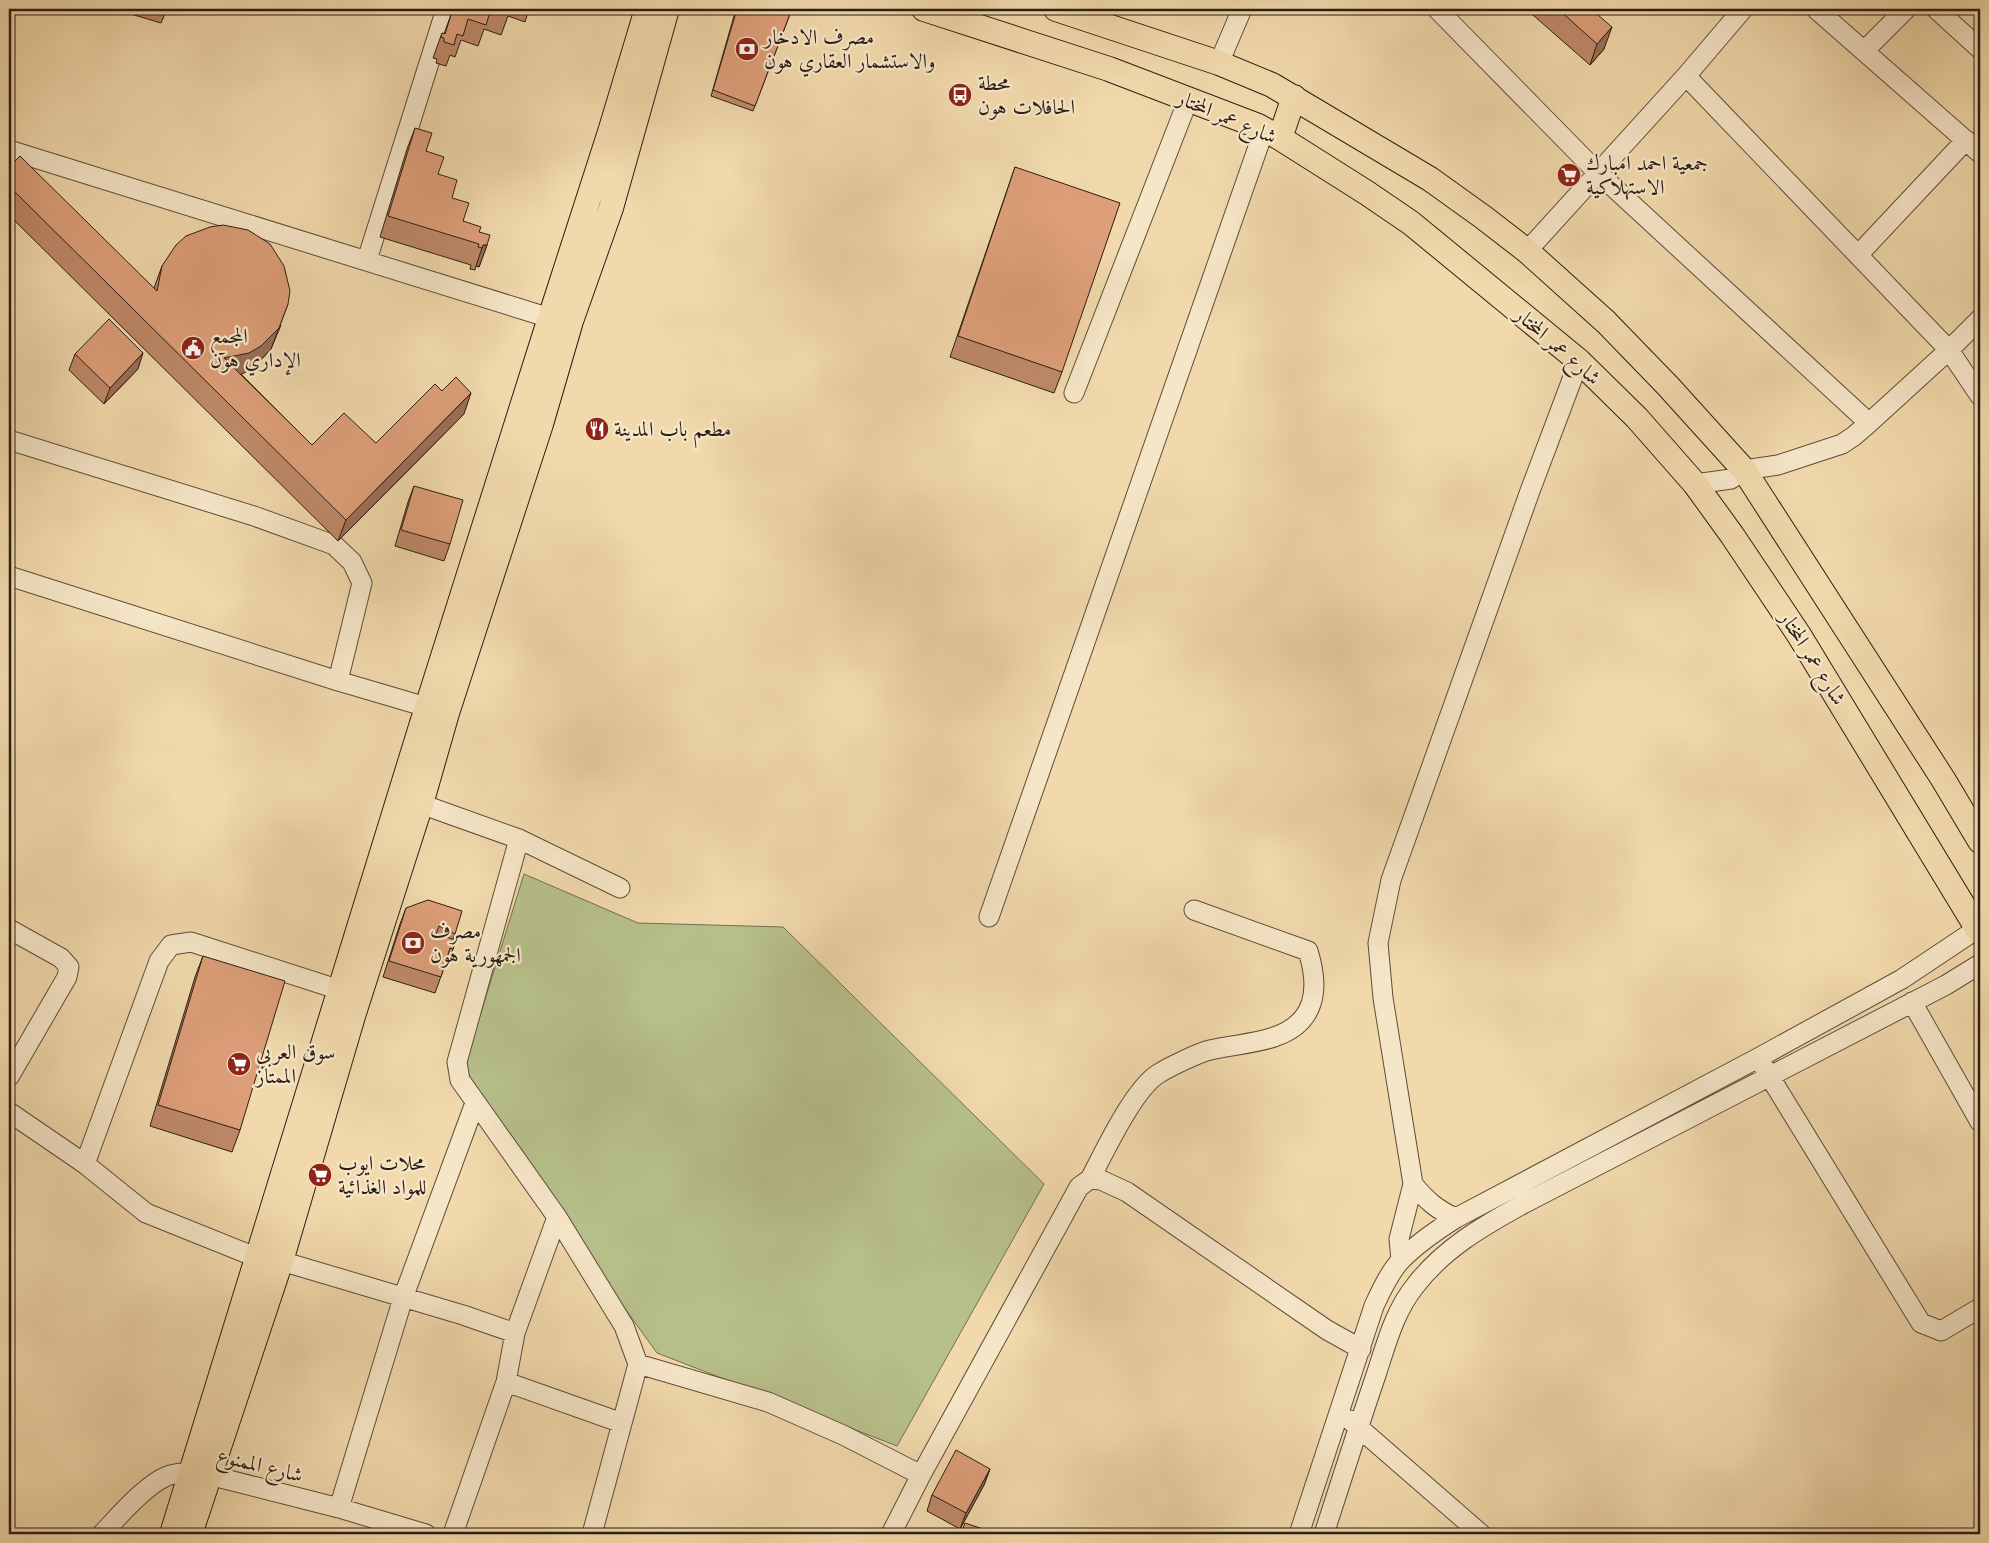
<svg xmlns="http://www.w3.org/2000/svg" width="1989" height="1543" viewBox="0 0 1989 1543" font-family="Cardo,Amiri,serif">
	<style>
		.green { fill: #b7c08b; stroke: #726e50 }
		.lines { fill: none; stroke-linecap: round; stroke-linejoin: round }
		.minor-casing { stroke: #5d4c3a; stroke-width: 21 }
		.major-casing { stroke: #2c1d15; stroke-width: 26 }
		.minor { stroke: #f6e6c8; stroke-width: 19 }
		.major { stroke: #f1d9ab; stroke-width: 24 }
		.wall { fill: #be8968; stroke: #2c1d15 }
		.shaded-wall { fill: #9b6f55; stroke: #2c1d15 }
		.building { fill: #dd9f79; stroke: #2c1d15 }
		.labels { text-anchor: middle; stroke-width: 4.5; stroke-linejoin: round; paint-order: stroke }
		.poi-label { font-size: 21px; fill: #2c1d15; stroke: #f6e6c8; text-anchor: start }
		.street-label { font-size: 21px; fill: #2c1d15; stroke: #f6e6c8 }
	</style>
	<rect width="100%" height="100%" fill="#f1d9ab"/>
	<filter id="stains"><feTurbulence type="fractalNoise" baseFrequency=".004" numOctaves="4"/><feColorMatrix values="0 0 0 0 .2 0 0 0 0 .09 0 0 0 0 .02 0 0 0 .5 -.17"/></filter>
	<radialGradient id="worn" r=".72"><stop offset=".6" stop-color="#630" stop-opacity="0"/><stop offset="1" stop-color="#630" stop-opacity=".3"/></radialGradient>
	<path class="green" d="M524,874L638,923L783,927L1044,1184L897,1446L657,1353L460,1080Z"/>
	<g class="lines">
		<g class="minor-casing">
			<path id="minor" d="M1437,9L1598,173L1869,423
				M1743,9L1686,76L1949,350L1980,396
				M1816,9L1980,153
				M1936,9L1980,49
				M1864,51L1906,9
				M1219,63L1242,9
				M9,150L550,318L562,320
				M1527,251L1686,76
				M1858,255L1966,140
				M367,260L446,9
				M1074,393L1188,100
				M9,440L254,516L334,545L352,562L362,583L338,681
				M1695,484L1731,479L1744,470L1778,465L1842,444L1854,436L1869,423L1949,350L1980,319
				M9,576L338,681L440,711
				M421,804L519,839L620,888
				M519,839L457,1062L460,1080L557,1217L624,1326L638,1364L592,1534
				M989,917L1264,130
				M9,929L61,958L69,967L67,977L9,1077
				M1912,1002L1980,1122
				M1762,1064L1921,1323L1941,1331L1980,1308
				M9,1112L85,1164L146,1213L258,1258
				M85,1164L159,961L171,945L191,942L340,990
				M1090,1179C1105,1151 1133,1090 1158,1074C1169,1067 1198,1053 1210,1050C1231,1045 1254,1044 1274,1037C1316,1023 1320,989 1308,951L1194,910
				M1413,1184C1426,1200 1437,1210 1456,1218
				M1401,1260L1399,1239L1413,1184L1383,998L1378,943L1391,880L1530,491L1579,361
				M281,1261L463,1315L515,1333
				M638,1364L768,1402L843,1435L921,1475
				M506,1382L622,1423
				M1350,1420L1481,1534
				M339,1508L403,1298L475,1103
				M102,1534C118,1517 148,1482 170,1475C183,1471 196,1473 209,1475L339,1508L426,1534
				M453,1534L506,1382L515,1333L557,1217
				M891,1534L921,1475L1079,1187L1090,1179L1101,1180L1127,1192L1327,1330L1361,1349
				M1299,1534L1374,1306C1381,1291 1390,1271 1402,1259C1418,1243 1437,1230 1456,1218L1758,1058L1902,979L1980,927
				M1324,1534C1341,1481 1358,1428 1376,1375C1386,1345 1394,1312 1415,1286C1443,1249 1483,1226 1523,1204L1946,985L1980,964"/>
		</g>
		<g class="major-casing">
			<path id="major" d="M924,9L1109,69L1258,126L1280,138L1367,193L1411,223L1579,361L1637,418L1695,484L1732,535L1799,635L1980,933
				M1056,9L1219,63L1272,85L1430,179L1483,217L1527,251L1606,322L1668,386L1744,470L1943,779L1980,841
				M1280,138L1294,97
				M172,1534L427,707L550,318L610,132L647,9
				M190,1534L281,1261L353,1016L421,804L447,713L541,424L571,321L611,208L667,9"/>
		</g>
		<use href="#minor" class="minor"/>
		<use href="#major" class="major"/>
	</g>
	<path class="wall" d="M114,9H167L161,23Z
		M453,9H529L525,22L508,16L501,35L484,29L478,46L461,40L455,57L450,55L446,66L436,63L437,59L433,58L442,33L444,34Z
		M542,9H550L549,11Z
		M736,9L790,14L753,111L711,96Z
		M1526,9H1591L1604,49L1590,65Z
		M415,128L438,174L463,221L479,232L487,245L479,267L476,266L475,270L470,269L471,265L380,237L407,149Z
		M9,160L154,288L162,266L281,325L271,349L253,368L241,374L312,445L376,443L464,414L338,541L9,215Z
		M1015,167L1062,372L1054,393L950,357Z
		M75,354L138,369L104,404L69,370Z
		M414,486L450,544L444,561L395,546L408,502Z
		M406,908L455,934L453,939V949L447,965H445L435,993L383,977L400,924Z
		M203,956L240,1130L232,1152L150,1126L195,977Z
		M990,1469L984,1485L960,1529L927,1511L932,1495Z"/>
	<path class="shaded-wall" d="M1612,27L1604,49L1590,65L1597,44Z
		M483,245H487L479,267L476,266Z
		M288,304L271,349L253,368L242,374L217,379L224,358Z
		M143,353L138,369L104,404L110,388Z
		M471,393L464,414L338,541L346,520Z
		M990,1469L984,1485L960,1529L966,1513Z"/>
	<path class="building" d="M453,9H491L486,25L468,19L463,36L457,34L454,45L444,42V38L441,37L442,33L445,34Z
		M494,9H511L509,14Z
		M737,9H776L790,14L755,106L713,90Z
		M1558,9H1591L1612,27L1597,44Z
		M415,128L432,133L426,151L444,157L438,174L457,180L452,198L469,203L463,221L481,227L479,232L490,235L487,245H483L482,248L478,247L479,244L388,216Z
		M20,156L157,291L162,266L176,245L186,236L210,227L223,225L248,230L270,244L284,266L290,291L288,304L279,328L261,346L249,353L224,358L312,445L344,413L376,443L435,384L442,391L456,377L471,393L346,520L9,186V160L13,163Z
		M1015,167L1120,203L1062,372L958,336Z
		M109,319L143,353L110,388L75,354Z
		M414,486L463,500L450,544L401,530Z
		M428,900L462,911L455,934L439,926L436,934L456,940L453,949L450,948L441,977L389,961L406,908Z
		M203,956L285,981L240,1130L158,1105Z
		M956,1450L990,1469L966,1513L932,1495Z
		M965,1523L998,1534H961Z"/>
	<defs>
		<g id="bank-disc" transform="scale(1.25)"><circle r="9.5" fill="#8f2418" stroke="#f6e6c8"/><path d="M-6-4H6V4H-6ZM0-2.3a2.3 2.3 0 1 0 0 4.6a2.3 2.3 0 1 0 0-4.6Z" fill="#fff"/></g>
		<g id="bus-disc" transform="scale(1.25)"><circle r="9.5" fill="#8f2418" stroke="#f6e6c8"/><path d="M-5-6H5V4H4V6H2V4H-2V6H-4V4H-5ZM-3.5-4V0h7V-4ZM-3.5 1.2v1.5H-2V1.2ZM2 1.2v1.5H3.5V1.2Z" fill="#fff"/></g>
		<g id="supermarket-disc" transform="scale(1.25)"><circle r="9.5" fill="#8f2418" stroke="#f6e6c8"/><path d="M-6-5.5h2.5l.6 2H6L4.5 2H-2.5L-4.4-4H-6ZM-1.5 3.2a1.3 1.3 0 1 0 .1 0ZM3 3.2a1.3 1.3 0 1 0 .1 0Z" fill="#fff"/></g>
		<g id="civic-disc" transform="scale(1.25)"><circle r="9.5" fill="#8f2418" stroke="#f6e6c8"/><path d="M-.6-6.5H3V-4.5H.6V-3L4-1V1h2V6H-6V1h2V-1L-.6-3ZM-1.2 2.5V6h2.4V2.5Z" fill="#fff"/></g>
		<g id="restaurant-disc" transform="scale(1.25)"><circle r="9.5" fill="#8f2418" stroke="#f6e6c8"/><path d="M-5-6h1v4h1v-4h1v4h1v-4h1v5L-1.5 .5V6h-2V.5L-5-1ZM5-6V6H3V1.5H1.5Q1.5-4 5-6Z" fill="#fff"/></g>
	</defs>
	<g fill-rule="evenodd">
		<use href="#bank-disc" x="747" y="49"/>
		<use href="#bus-disc" x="960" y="95"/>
		<use href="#supermarket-disc" x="1569" y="175"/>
		<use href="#civic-disc" x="193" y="348"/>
		<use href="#restaurant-disc" x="597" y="429"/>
		<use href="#bank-disc" x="413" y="943"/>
		<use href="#supermarket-disc" x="239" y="1064"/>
		<use href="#supermarket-disc" x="320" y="1175"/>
	</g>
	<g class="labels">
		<g class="poi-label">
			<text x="764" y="44">مصرف الادخار<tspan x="764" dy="24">والاستشمار العقاري هون</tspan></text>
			<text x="978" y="90">محطة<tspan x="978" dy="24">الحافلات هون</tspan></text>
			<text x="1586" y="170">جمعية احمد امبارك<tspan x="1586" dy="24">الاستهلاكية</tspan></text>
			<text x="210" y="343">المجمع<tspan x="210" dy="24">الإداري هون</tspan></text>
			<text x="614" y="436">مطعم باب المدينة</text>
			<text x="430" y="938">مصرف<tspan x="430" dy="24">الجمهورية هون</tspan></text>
			<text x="256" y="1059">سوق العربي<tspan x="256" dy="24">الممتاز</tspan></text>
			<text x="338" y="1170">محلات ايوب<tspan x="338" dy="24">للمواد الغذائية</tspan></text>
		</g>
		<g class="street-label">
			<text transform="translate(1227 117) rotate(23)" y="7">شارع عمر المختار</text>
			<text transform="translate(1558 346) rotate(41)" y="7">شارع عمر المختار</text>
			<text transform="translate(1813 658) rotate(58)" y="7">شارع عمر المختار</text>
			<text transform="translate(260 1465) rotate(14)" y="7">شارع الممنوع</text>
		</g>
	</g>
	<rect width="1989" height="1543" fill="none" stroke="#f1d9ab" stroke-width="30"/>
	<rect x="10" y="10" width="1969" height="1523" fill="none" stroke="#2c1d15" stroke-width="2.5"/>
	<rect x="15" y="15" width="1959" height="1513" fill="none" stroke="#2c1d15"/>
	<rect width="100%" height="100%" filter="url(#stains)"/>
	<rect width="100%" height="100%" fill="url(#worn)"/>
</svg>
